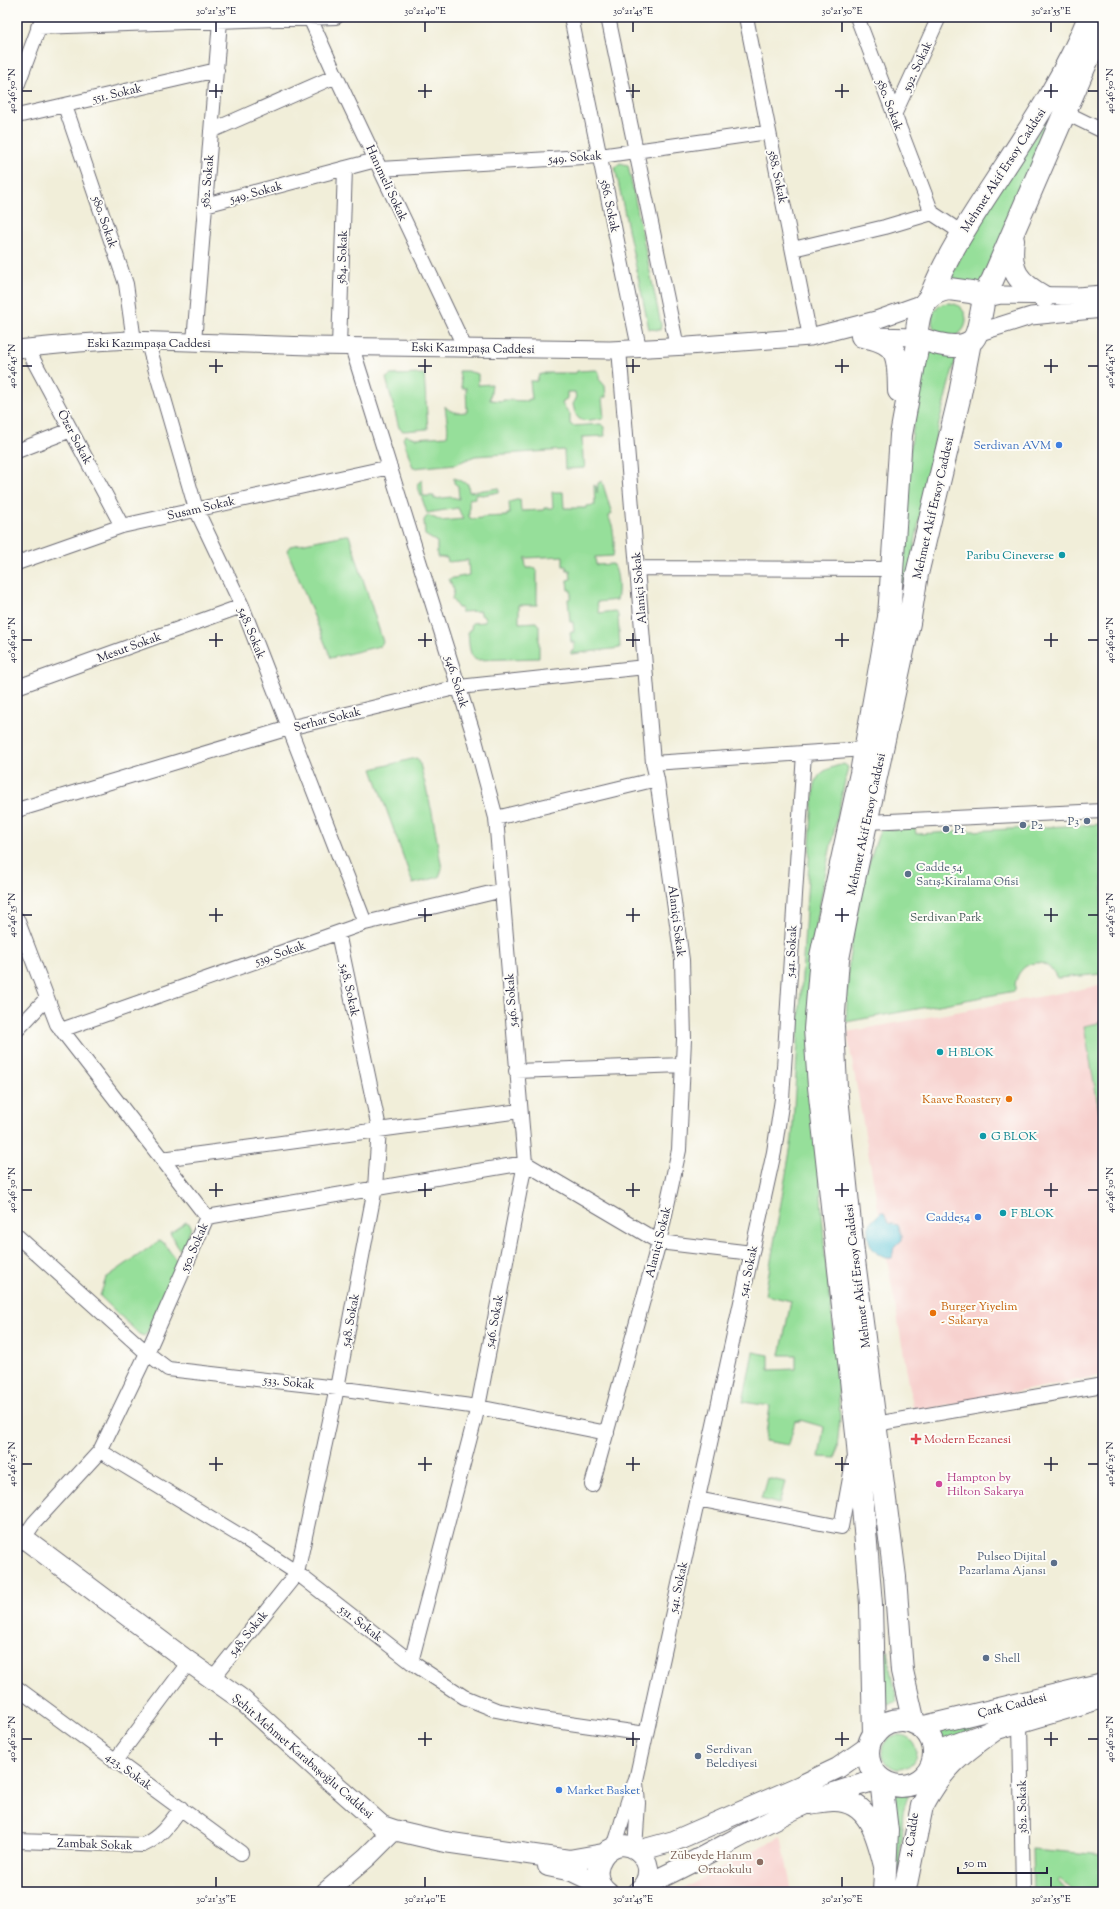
<svg xmlns="http://www.w3.org/2000/svg" width="1120" height="1909" viewBox="0 0 1120 1909" font-family="'Sorts Mill Goudy',serif">
	<style>
		.built { fill: #f7d0cd }
		.green { fill: #96df9a; stroke: #5c806a }
		.water { fill: #5dc5d9; stroke: #40748a }
		.lines { fill: none; stroke-linecap: round; stroke-linejoin: round }
		.minor-casing { stroke: #6a6972; stroke-width: 16 }
		.tertiary-casing { stroke: #6a6972; stroke-width: 19 }
		.secondary-casing { stroke: #6a6972; stroke-width: 22 }
		.primary-casing { stroke: #6a6972; stroke-width: 24 }
		.minor { stroke: #fff; stroke-width: 14 }
		.tertiary { stroke: #fff; stroke-width: 17 }
		.secondary { stroke: #fff; stroke-width: 20 }
		.primary { stroke: #fff; stroke-width: 22 }
		.ticks { fill: none; stroke: #22223b; stroke-width: 1.5 }
		.shop-dot { fill: #3f7fe0; stroke: #fdfcf7; stroke-width: 1.5 }
		.culture-dot { fill: #0f9aa8; stroke: #fdfcf7; stroke-width: 1.5 }
		.service-dot { fill: #5c6f8a; stroke: #fdfcf7; stroke-width: 1.5 }
		.food-dot { fill: #e8710a; stroke: #fdfcf7; stroke-width: 1.5 }
		.health-dot { fill: #e0444e; stroke: #fdfcf7; stroke-width: 1.5 }
		.hotel-dot { fill: #d1479c; stroke: #fdfcf7; stroke-width: 1.5 }
		.education-dot { fill: #8d6e63; stroke: #fdfcf7; stroke-width: 1.5 }
		.labels { text-anchor: middle; stroke-width: 4; stroke-linejoin: round; paint-order: stroke }
		.street-label { font-size: 12px; fill: #22223b; stroke: #fdfcf7 }
		.shop-label { font-size: 12px; fill: #366cbe; stroke: #fdfcf7; text-anchor: end }
		.culture-label { font-size: 12px; fill: #0d838f; stroke: #fdfcf7; text-anchor: start }
		.service-label { font-size: 12px; fill: #4e5e75; stroke: #fdfcf7; text-anchor: start }
		.park-label { font-size: 12px; fill: #455b58; stroke: #fdfcf7 }
		.food-label { font-size: 12px; fill: #c56008; stroke: #fdfcf7; text-anchor: end }
		.health-label { font-size: 12px; fill: #be3a42; stroke: #fdfcf7; text-anchor: start }
		.hotel-label { font-size: 12px; fill: #b23c85; stroke: #fdfcf7; text-anchor: start }
		.education-label { font-size: 12px; fill: #785e54; stroke: #fdfcf7; text-anchor: end }
		.neatline { fill: none; stroke: #22223b; stroke-width: 1.5 }
		.ticks-label { font-size: 10px; text-anchor: middle; fill: #22223b }
	</style>
	<rect width="100%" height="100%" fill="#fdfcf7"/>
	<filter id="ink" filterUnits="userSpaceOnUse"><feTurbulence type="fractalNoise" baseFrequency=".025" numOctaves="2"/><feDisplacementMap in="SourceGraphic" scale="8" xChannelSelector="R" yChannelSelector="G"/><feConvolveMatrix kernelMatrix="1 2 1 2 8 2 1 2 1" color-interpolation-filters="sRGB"/></filter>
	<filter id="wash" filterUnits="userSpaceOnUse"><feTurbulence type="fractalNoise" baseFrequency=".012" numOctaves="4" result="noise"/><feDisplacementMap in="SourceGraphic" scale="16" xChannelSelector="R" yChannelSelector="G"/><feGaussianBlur stdDeviation="0.9" result="paint"/><feColorMatrix in="noise" values="0 0 0 0 0 0 0 0 0 0 0 0 0 0 0 0 0 1.4 0 .05"/><feComposite in="paint" operator="in"/></filter>
	<g filter="url(#wash)">
		<rect width="100%" height="100%" fill="#f1eed9"/>
		<path class="built" d="M1103,985V1394L1099,1376L914,1412L847,1032Z
			M781,1836L792,1892H677Z"/>
		<path class="green" d="M1061,100L980,287L946,285L990,199Z
			M620,163L628,165L661,325L660,330L649,329L615,167Z
			M932 320a17 17 0 1 1 34 0a17 17 0 1 1-34 0Z
			M923,349L957,355C933,435 920,517 905,599L896,597L897,556Z
			M596,370L599,372V379L605,386L606,397L602,398L604,418C585,420 577,427 573,404L576,399L575,392H567V399L564,400L562,404L570,414V424L573,426L601,424L604,427L605,436L582,437L583,459L584,460L585,468L565,469L564,450L475,456L456,464L413,468L403,438L406,435L415,438L447,436C449,426 446,417 445,406C450,413 458,413 467,412L466,388H462L459,371H467L478,374V385L492,384L490,400L503,401V400L528,401V399H532L530,381H537L539,375L545,373H576L577,371Z
			M424,374L428,429L403,431L399,428L386,378L391,375Z
			M454,478L468,484L469,492L499,488V492L483,495L475,494V498L469,499V517L472,519L481,518L482,517L507,516V514H510L509,502L520,499L521,511L544,510V508H553L552,492H563L564,508H586V506L595,505L594,485L596,486L597,493L598,483L602,481L612,514L609,516C609,520 611,521 612,525C614,534 615,547 613,556L595,557L596,565L613,564C619,573 619,591 617,600L597,602L599,613L615,611L618,615L620,648L571,654V651H574V642H571L570,632H574L573,622H570L568,599L571,598V590H568L567,580L571,579L570,570H567L566,566H563V556L525,558L526,568H535L537,572V605H519V623L536,622L539,626V658L476,660C468,655 469,640 468,631L471,629L472,623L485,622V617L481,615V611L461,612V608H458L452,599L454,590L449,579L469,575L468,560L448,562L447,558L437,557V542L425,535L424,520L428,515L441,521L463,519L458,508L427,513L417,484L422,480L423,496H434V499L452,497L459,499L458,486L454,483Z
			M345,535H349L383,642L380,646L331,658L287,550L290,546Z
			M416,758L419,760L432,812L442,869L439,877L413,884L372,769Z
			M844,764L848,767L828,859L810,961L821,1196L825,1257L836,1348L840,1418L836,1458L819,1457L824,1427L800,1420V1422L795,1421L789,1445L765,1441L770,1406L743,1402L753,1352L769,1355V1370L796,1369V1355H780L791,1301L765,1295L792,1139L812,812C816,782 810,772 844,764Z
			M1103,824V974L1057,978C1045,951 1013,963 1015,991L846,1022L849,960L862,883L880,830L915,828L916,834Z
			M1103,1022V1134L1084,1026Z
			M186,1222L190,1224L191,1227L182,1249H179L170,1233Z
			M160,1240L164,1243L178,1263L147,1333L144,1336L139,1334L100,1296L106,1278Z
			M767,1478L785,1482L779,1504L761,1499Z
			M888,1651L897,1702L883,1705L880,1652Z
			M986,1720L987,1723L938,1744L937,1740L931,1730Z
			M882 1752a17 17 0 1 1 34 0a17 17 0 1 1-34 0Z
			M888,1791L899,1792L908,1791L909,1793L903,1811L898,1880H893Z
			M1032,1849L1103,1855V1892C1083,1892 1073,1895 1059,1879L1057,1881L1067,1892H1033Z"/>
		<path class="water" d="M881,1212H884L888,1223L898,1225L902,1235V1240L894,1247L892,1258C875,1260 863,1239 870,1224C872,1220 878,1216 881,1212Z"/>
	</g>
	<g filter="url(#ink)">
		<g class="lines">
			<g class="minor-casing">
				<path id="minor" d="M571,17L639,348
					M608,17L677,347
					M746,17L810,337
					M857,17L932,213L962,233
					M310,18L336,76L465,348
					M38,27L336,17
					M17,86L42,19
					M65,106L126,284L134,341
					M1064,112L1103,131
					M894,115L939,17
					M17,116L217,70
					M211,131L336,76
					M380,169L600,156L769,132
					M205,205L376,160
					M793,249L885,227L932,213
					M147,340L196,509L242,606L365,923
					M194,342L220,21
					M339,346L345,168
					M352,347L474,736L496,818L525,1163L478,1407L411,1662
					M27,348L122,526
					M17,451L71,430
					M17,563L122,526L390,467
					M637,568L892,569
					M17,687L242,606
					M653,763L865,749
					M17,810L289,728L459,687L645,667
					M496,818L657,779
					M868,822L1103,811
					M17,919L57,1024L207,1217L147,1353L100,1451L34,1523L23,1539
					M17,1030L47,998
					M61,1030L365,923L503,890
					M516,1071L683,1065
					M162,1159L520,1111
					M207,1217L525,1163L659,1242L752,1253
					M17,1236L147,1353L168,1369L337,1388L478,1407L607,1433
					M875,1427L887,1422L1103,1385
					M100,1451L244,1538L297,1573L411,1662L464,1697L496,1710L542,1719L646,1734
					M592,1485L659,1242L679,1150L684,1039L682,960L657,779L653,763L619,349
					M697,1499L841,1527L853,1462
					M212,1679L297,1573L337,1388L375,1188L379,1128L338,933
					M17,1688L241,1853
					M1020,1722L1023,1892
					M115,1761L189,1662
					M17,1841L143,1845C161,1837 170,1823 181,1808
					M614,1847C622,1825 626,1802 636,1780L774,1152L782,1099L804,753
					M635,1849L638,1803L636,1783"/>
			</g>
			<g class="tertiary-casing">
				<path id="tertiary" d="M983,299L1001,295L1077,296L1103,294
					M977,333L1031,316L1103,309
					M872,336L917,337
					M17,349L79,343L129,340L310,346L610,350L688,346L810,337L876,320L924,303"/>
			</g>
			<g class="secondary-casing">
				<path id="secondary" d="M17,1533L189,1662L241,1699L332,1782L382,1826L394,1830L445,1842L569,1860L603,1854
					M920,1727L1103,1683
					M934,1752L994,1730L1103,1698
					M638,1851L674,1841L800,1786L838,1768L868,1747
					M548,1866L572,1871L601,1885
					M643,1886C700,1861 753,1827 810,1802C833,1792 856,1786 880,1779
					M326,1892L367,1857L394,1830
					M608,1892C582,1873 610,1831 637,1850C643,1855 647,1861 648,1868C649,1878 645,1886 637,1892"/>
			</g>
			<g class="primary-casing">
				<path id="primary" d="M1013,240C1009,271 1017,282 1044,297
					M949,289L971,292L983,296C984,304 981,312 980,320C978,328 977,338 970,342C956,351 933,343 919,338C916,334 917,328 918,323C921,304 929,292 949,289Z
					M931,295C948,253 973,216 997,179C1031,127 1066,75 1089,17
					M983,296L992,281L1103,24
					M862,336C901,343 898,357 899,391
					M868 1753a33 33 0 1 1 66 0a33 33 0 1 1-66 0Z
					M914,1723L902,1671L895,1577L853,1253L836,1087L833,1026L838,959L850,898L909,623L917,574L959,399L970,342
					M874,1734L871,1604L857,1434L819,1087L815,1029L821,956L861,773L889,617L901,435L919,338
					M881,1780L887,1831L884,1892
					M809,1803C817,1802 825,1800 833,1800C870,1799 878,1838 885,1866
					M905,1889L922,1806C943,1767 959,1755 994,1730"/>
			</g>
			<use href="#minor" class="minor"/>
			<use href="#tertiary" class="tertiary"/>
			<use href="#secondary" class="secondary"/>
			<use href="#primary" class="primary"/>
		</g>
	</g>
	<path class="ticks" d="M216,22V32M425,22V32M633,22V32M842,22V32M1051,22V32M216,84V98M425,84V98M633,84V98M842,84V98M1051,84V98M22,91H32M209,91H223M418,91H432M626,91H640M835,91H849M1044,91H1058M1088,91H1098M216,359V373M425,359V373M633,359V373M842,359V373M1051,359V373M22,366H32M209,366H223M418,366H432M626,366H640M835,366H849M1044,366H1058M1088,366H1098M216,633V647M425,633V647M633,633V647M842,633V647M1051,633V647M22,640H32M209,640H223M418,640H432M626,640H640M835,640H849M1044,640H1058M1088,640H1098M216,908V922M425,908V922M633,908V922M842,908V922M1051,908V922M22,915H32M209,915H223M418,915H432M626,915H640M835,915H849M1044,915H1058M1088,915H1098M216,1183V1197M425,1183V1197M633,1183V1197M842,1183V1197M1051,1183V1197M22,1190H32M209,1190H223M418,1190H432M626,1190H640M835,1190H849M1044,1190H1058M1088,1190H1098M216,1457V1471M425,1457V1471M633,1457V1471M842,1457V1471M1051,1457V1471M22,1464H32M209,1464H223M418,1464H432M626,1464H640M835,1464H849M1044,1464H1058M1088,1464H1098M216,1732V1746M425,1732V1746M633,1732V1746M842,1732V1746M1051,1732V1746M22,1739H32M209,1739H223M418,1739H432M626,1739H640M835,1739H849M1044,1739H1058M1088,1739H1098M216,1877V1887M425,1877V1887M633,1877V1887M842,1877V1887M1051,1877V1887"/>
	<g class="shop-dot">
		<circle cx="1059" cy="445" r="4"/>
		<circle cx="978" cy="1217" r="4"/>
		<circle cx="559" cy="1790" r="4"/>
	</g>
	<g class="culture-dot">
		<circle cx="1062" cy="555" r="4"/>
		<circle cx="940" cy="1052" r="4"/>
		<circle cx="983" cy="1136" r="4"/>
		<circle cx="1003" cy="1213" r="4"/>
	</g>
	<g class="service-dot">
		<circle cx="1087" cy="821" r="4"/>
		<circle cx="1023" cy="825" r="4"/>
		<circle cx="946" cy="829" r="4"/>
		<circle cx="908" cy="874" r="4"/>
		<circle cx="1054" cy="1563" r="4"/>
		<circle cx="986" cy="1658" r="4"/>
		<circle cx="698" cy="1756" r="4"/>
	</g>
	<g class="food-dot">
		<circle cx="1009" cy="1099" r="4"/>
		<circle cx="933" cy="1313" r="4"/>
	</g>
	<path class="health-dot" d="M914 1433h4v4h4v4h-4v4h-4v-4h-4v-4h4z"/>
	<circle class="hotel-dot" cx="939" cy="1484" r="4"/>
	<circle class="education-dot" cx="760" cy="1862" r="4"/>
	<g class="labels">
		<g class="street-label">
			<text transform="translate(917 66) rotate(-65)" y="4">592. Sokak</text>
			<text transform="translate(117 93) rotate(-13)" y="4">551. Sokak</text>
			<text transform="translate(890 105) rotate(69)" y="4">580. Sokak</text>
			<text transform="translate(575 157) rotate(-4)" y="4">549. Sokak</text>
			<text transform="translate(1003 170) rotate(-57)" y="4">Mehmet Akif Ersoy Caddesi</text>
			<text transform="translate(778 177) rotate(78)" y="4">588. Sokak</text>
			<text transform="translate(207 181) rotate(-85)" y="4">582. Sokak</text>
			<text transform="translate(387 183) rotate(65)" y="4">Hanımeli Sokak</text>
			<text transform="translate(256 192) rotate(-15)" y="4">549. Sokak</text>
			<text transform="translate(610 206) rotate(78)" y="4">586. Sokak</text>
			<text transform="translate(105 222) rotate(71)" y="4">580. Sokak</text>
			<text transform="translate(342 257) rotate(-88)" y="4">584. Sokak</text>
			<text x="149" y="347">Eski Kazımpaşa Caddesi</text>
			<text transform="translate(473 348) rotate(1)" y="4">Eski Kazımpaşa Caddesi</text>
			<text transform="translate(75 437) rotate(62)" y="4">Özer Sokak</text>
			<text transform="translate(201 508) rotate(-13)" y="4">Susam Sokak</text>
			<text transform="translate(933 508) rotate(-77)" y="4">Mehmet Akif Ersoy Caddesi</text>
			<text transform="translate(639 588) rotate(-95)" y="4">Alaniçi Sokak</text>
			<text transform="translate(252 633) rotate(68)" y="4">548. Sokak</text>
			<text transform="translate(129 647) rotate(-20)" y="4">Mesut Sokak</text>
			<text transform="translate(457 682) rotate(73)" y="4">546. Sokak</text>
			<text transform="translate(327 719) rotate(-14)" y="4">Serhat Sokak</text>
			<text transform="translate(866 824) rotate(-78)" y="4">Mehmet Akif Ersoy Caddesi</text>
			<text transform="translate(677 921) rotate(83)" y="4">Alaniçi Sokak</text>
			<text transform="translate(791 951) rotate(-87)" y="4">541. Sokak</text>
			<text transform="translate(280 953) rotate(-19)" y="4">539. Sokak</text>
			<text transform="translate(350 990) rotate(78)" y="4">548. Sokak</text>
			<text transform="translate(511 1000) rotate(-94)" y="4">546. Sokak</text>
			<text transform="translate(658 1242) rotate(-76)" y="4">Alaniçi Sokak</text>
			<text transform="translate(194 1247) rotate(-66)" y="4">550. Sokak</text>
			<text transform="translate(748 1271) rotate(-78)" y="4">541. Sokak</text>
			<text transform="translate(857 1276) rotate(-97)" y="4">Mehmet Akif Ersoy Caddesi</text>
			<text transform="translate(350 1320) rotate(-79)" y="4">548. Sokak</text>
			<text transform="translate(494 1321) rotate(-79)" y="4">546. Sokak</text>
			<text transform="translate(289 1382) rotate(6)" y="4">533. Sokak</text>
			<text transform="translate(678 1587) rotate(-78)" y="4">541. Sokak</text>
			<text transform="translate(361 1623) rotate(38)" y="4">531. Sokak</text>
			<text transform="translate(248 1633) rotate(-51)" y="4">548. Sokak</text>
			<text transform="translate(1012 1705) rotate(-14)" y="4">Çark Caddesi</text>
			<text transform="translate(303 1756) rotate(41)" y="4">Şehit Mehmet Karabaşoğlu Caddesi</text>
			<text transform="translate(129 1771) rotate(36)" y="4">423. Sokak</text>
			<text transform="translate(1022 1807) rotate(-91)" y="4">382. Sokak</text>
			<text transform="translate(911 1835) rotate(-82)" y="4">2. Cadde</text>
			<text transform="translate(95 1844) rotate(2)" y="4">Zambak Sokak</text>
		</g>
		<g class="shop-label">
			<text x="1051" y="449">Serdivan AVM</text>
			<text x="970" y="1221">Cadde54</text>
			<text x="567" y="1794" text-anchor="start">Market Basket</text>
		</g>
		<g class="culture-label">
			<text x="1054" y="559" text-anchor="end">Paribu Cineverse</text>
			<text x="948" y="1056">H BLOK</text>
			<text x="991" y="1140">G BLOK</text>
			<text x="1011" y="1217">F BLOK</text>
		</g>
		<g class="service-label">
			<text x="1079" y="825" text-anchor="end">P3</text>
			<text x="1031" y="829">P2</text>
			<text x="954" y="833">P1</text>
			<text x="916" y="871">Cadde 54<tspan x="916" dy="14">Satış-Kiralama Ofisi</tspan></text>
			<text x="1046" y="1560" text-anchor="end">Pulseo Dijital<tspan x="1046" dy="14">Pazarlama Ajansı</tspan></text>
			<text x="994" y="1662">Shell</text>
			<text x="706" y="1753">Serdivan<tspan x="706" dy="14">Belediyesi</tspan></text>
		</g>
		<g class="park-label">
			<text x="946" y="921">Serdivan Park</text>
		</g>
		<g class="food-label">
			<text x="1001" y="1103">Kaave Roastery</text>
			<text x="941" y="1310" text-anchor="start">Burger Yiyelim<tspan x="941" dy="14">- Sakarya</tspan></text>
		</g>
		<g class="health-label">
			<text x="924" y="1443">Modern Eczanesi</text>
		</g>
		<g class="hotel-label">
			<text x="947" y="1481">Hampton by<tspan x="947" dy="14">Hilton Sakarya</tspan></text>
		</g>
		<g class="education-label">
			<text x="752" y="1859">Zübeyde Hanım<tspan x="752" dy="14">Ortaokulu</tspan></text>
		</g>
	</g>
	<rect width="1120" height="1909" fill="none" stroke="#fdfcf7" stroke-width="44"/>
	<path d="M958 1867v6h89v-6" fill="none" stroke="#22223b" stroke-width="2"/>
	<text x="964" y="1867" font-size="12" fill="#22223b" stroke="#fdfcf7" stroke-width="3" paint-order="stroke">50 m</text>
	<rect x="22" y="22" width="1076" height="1865" class="neatline"/>
	<g class="ticks-label">
		<text x="216" y="14">30°21'35"E</text>
		<text x="425" y="14">30°21'40"E</text>
		<text x="633" y="14">30°21'45"E</text>
		<text x="842" y="14">30°21'50"E</text>
		<text x="1051" y="14">30°21'55"E</text>
		<text transform="translate(11 91) rotate(-90)" y="4">40°46'50"N</text>
		<text transform="translate(1109 91) rotate(-90)" y="4">40°46'50"N</text>
		<text transform="translate(11 366) rotate(-90)" y="4">40°46'45"N</text>
		<text transform="translate(1109 366) rotate(-90)" y="4">40°46'45"N</text>
		<text transform="translate(11 640) rotate(-90)" y="4">40°46'40"N</text>
		<text transform="translate(1109 640) rotate(-90)" y="4">40°46'40"N</text>
		<text transform="translate(11 915) rotate(-90)" y="4">40°46'35"N</text>
		<text transform="translate(1109 915) rotate(-90)" y="4">40°46'35"N</text>
		<text transform="translate(11 1190) rotate(-90)" y="4">40°46'30"N</text>
		<text transform="translate(1109 1190) rotate(-90)" y="4">40°46'30"N</text>
		<text transform="translate(11 1464) rotate(-90)" y="4">40°46'25"N</text>
		<text transform="translate(1109 1464) rotate(-90)" y="4">40°46'25"N</text>
		<text transform="translate(11 1739) rotate(-90)" y="4">40°46'20"N</text>
		<text transform="translate(1109 1739) rotate(-90)" y="4">40°46'20"N</text>
		<text x="216" y="1902">30°21'35"E</text>
		<text x="425" y="1902">30°21'40"E</text>
		<text x="633" y="1902">30°21'45"E</text>
		<text x="842" y="1902">30°21'50"E</text>
		<text x="1051" y="1902">30°21'55"E</text>
	</g>
</svg>
